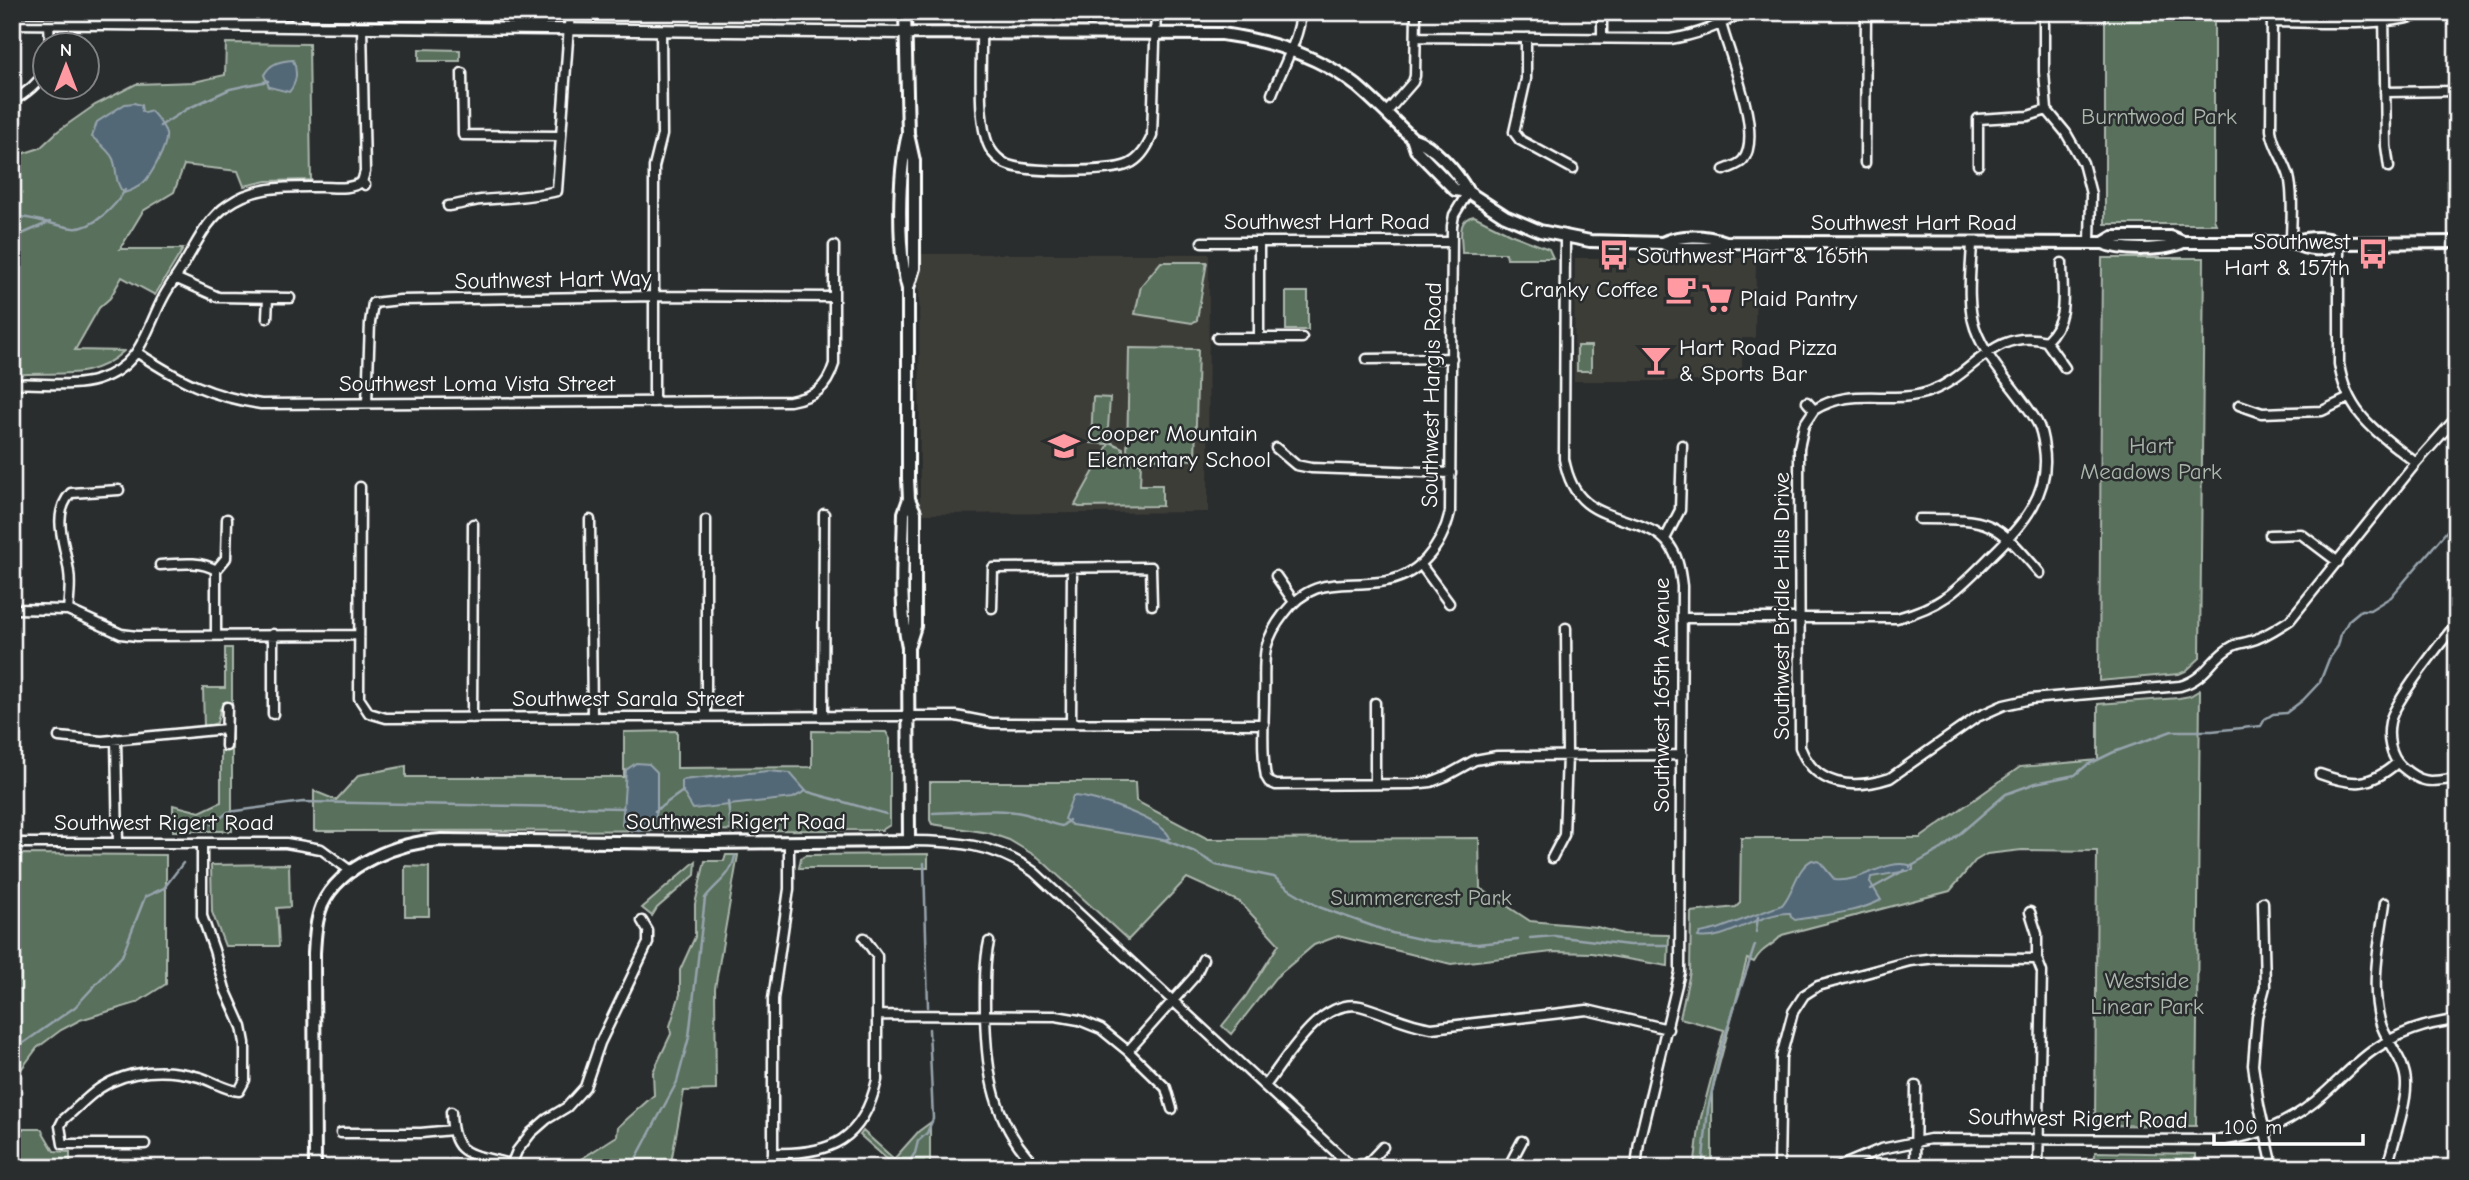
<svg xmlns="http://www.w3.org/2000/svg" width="2469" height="1180" viewBox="0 0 2469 1180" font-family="'Comic Neue',sans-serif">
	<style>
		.built { fill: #3e3d39 }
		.green { fill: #596f5b; stroke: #acb7ad; stroke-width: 2 }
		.water { fill: #526776; stroke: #97a4ad; stroke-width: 2 }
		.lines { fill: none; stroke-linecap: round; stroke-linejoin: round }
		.stream { stroke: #97a4ad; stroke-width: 2.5 }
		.minor-casing { stroke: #fff; stroke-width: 13 }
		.tertiary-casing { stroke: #fff; stroke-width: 15 }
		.secondary-casing { stroke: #fff; stroke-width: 16 }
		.minor { stroke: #2a2d2e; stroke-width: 8 }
		.tertiary { stroke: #2a2d2e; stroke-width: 10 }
		.secondary { stroke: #2a2d2e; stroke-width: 10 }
		.labels { text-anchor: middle; stroke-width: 5; stroke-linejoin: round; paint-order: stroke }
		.park-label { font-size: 23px; fill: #acb7ad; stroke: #2a2d2e }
		.street-label { font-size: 23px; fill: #fff; stroke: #2a2d2e }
		.poi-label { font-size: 23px; fill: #fff; stroke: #2a2d2e; text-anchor: start }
	</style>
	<rect width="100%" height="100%" fill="#2a2d2e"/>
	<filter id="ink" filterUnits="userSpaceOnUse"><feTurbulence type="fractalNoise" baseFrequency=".0143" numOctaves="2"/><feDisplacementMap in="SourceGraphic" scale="14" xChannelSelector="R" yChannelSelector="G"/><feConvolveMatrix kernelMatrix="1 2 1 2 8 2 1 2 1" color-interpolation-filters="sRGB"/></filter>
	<g filter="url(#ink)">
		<path class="built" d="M919,254H1209L1208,512L920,514Z
			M1575,258H1756L1755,338H1742V381H1574Z"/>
		<path class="green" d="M2105,12H2214V219L2216,224H2105Z
			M226,43L309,44L311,180L267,181L244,186L238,171L184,165L174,192L143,211L120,249H183L155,295L122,277L110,298L99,308L75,350L124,351C89,383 56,370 14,375L12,157L40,148L58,131L95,105L136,84L194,82L225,75Z
			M419,49L460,50V61H419Z
			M1474,216L1510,234L1549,249L1553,258H1507L1506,253H1462C1462,238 1456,219 1474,216Z
			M2102,258H2204L2200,658L2186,671L2179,674L2099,681Z
			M1161,262H1207L1197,320L1192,323L1135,314L1141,286Z
			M1286,292H1308V330H1286Z
			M1577,346H1591V371H1577Z
			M1129,348L1198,349L1195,460L1127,458Z
			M1093,397L1110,398L1107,444L1091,443Z
			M1110,442L1123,448L1122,462L1141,463L1140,485H1162V506L1079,507L1075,505Z
			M225,648H232V831H173V805L200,812L221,802V751L230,750V710L220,709L217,723L204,727L203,688H225Z
			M2200,690L2196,1126L2095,1125L2097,851L2022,850L1987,854L1975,861L1950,891L1782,935C1772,947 1762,947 1754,962L1747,959L1712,1092V1168H1694L1700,1121L1724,1030L1680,1018L1690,972L1691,912L1736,907L1740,903L1741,838H1920L2020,767L2098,760V704L2179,698L2190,696Z
			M677,731V768L812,767V731L886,732L890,739V825L882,830L314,831V791L336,800L359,775L406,766V777H624V732Z
			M930,782H1135L1136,801L1208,839L1479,838L1480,888L1530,921L1597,927L1623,934L1669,935L1668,966L1592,953L1552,952L1451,964L1338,936L1314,945L1275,978L1231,1034L1222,1026L1246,996L1279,944L1240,902L1187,878L1128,940L1039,858L1009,840L989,833L932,824L930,820Z
			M16,854L166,855V984L136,1003L80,1020L61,1030L37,1048L17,1075L18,1129H41L54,1151L70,1152V1168H12V858H16Z
			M928,854V868H799L801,858L806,855Z
			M726,855H738L715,988L716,1090L684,1091L670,1168H567L617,1136L618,1127L654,1095L653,1072L671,1034L670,1026L680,994V970L695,937V904L705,861H724Z
			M696,861L695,875L657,908L652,916L642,908Z
			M289,864L290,907L277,908L279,946H225L212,912L211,865Z
			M405,866L429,867V916H405Z
			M930,1123V1168H886L890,1162L860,1135L863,1131L894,1159L919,1131Z
			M2095,1152L2196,1154V1168H2094Z"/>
		<path class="water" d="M293,60C298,71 297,83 289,92L269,87L264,75C270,63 280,61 293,60Z
			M134,103L141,105L142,111L145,113L151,111C157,118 164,125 166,134C168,145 151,176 143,183C137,188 131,191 124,193C114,183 118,171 113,159C109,150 99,143 92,137L97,122L125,104Z
			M636,763L649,764L657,772V811L652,828C643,833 630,832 622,825L626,770Z
			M768,771L790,773L806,791L793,798L693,809L682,791V780Z
			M1073,796C1093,796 1164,820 1170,838L1164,840L1072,825L1064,819Z
			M1812,860L1820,862L1835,880C1863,883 1885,857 1913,866V870L1871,877L1870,882L1881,900C1857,913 1823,915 1795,920L1791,917L1790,913C1759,912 1726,942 1698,937L1700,933L1718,929L1782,905C1794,892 1796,868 1812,860Z"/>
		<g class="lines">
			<path class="stream" d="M160,126L187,109L230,89L268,81
				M12,216C34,217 52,225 73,228C92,230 116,206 125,190
				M12,246L22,234L50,222
				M805,791L886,814
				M728,802L731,830
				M655,811L683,791
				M933,813C962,813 997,807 1026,814C1039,818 1049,824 1062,826L1069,820
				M212,825L228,812L303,802L624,808
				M1162,839L1195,852L1216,865L1274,877L1289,889L1319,907L1392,933L1429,941L1477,944L1518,940
				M924,863L928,1007
				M1910,867L1943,848L2006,794L2036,783L2075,775L2087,765L2114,752L2172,731H2212L2261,726L2265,719L2273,714L2286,713L2303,700L2320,682L2329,659L2338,646L2341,634L2349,620L2361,610H2370L2391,597L2457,519
				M1871,889L1905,870
				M1756,932L1758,917
				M1530,938L1554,936L1629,945H1667
				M12,1051L75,1007L122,956L145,897L164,888L183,863
				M631,1168L677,1082L689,1037L705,898C717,882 731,877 735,856
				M905,1168L915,1153L918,1141L927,1133L933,1119L929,1029
				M1702,1168L1708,1109L1722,1045L1755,945"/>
			<g class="minor-casing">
				<path id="minor" d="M1602,12V38
					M1718,12C1724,44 1765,133 1743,160C1739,165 1731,167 1724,170
					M2044,12V72L2047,110L2066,133L2083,163L2091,194L2090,243
					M2272,12L2271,130C2273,147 2284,159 2289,176C2294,196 2291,222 2291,242
					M2384,12L2386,146L2389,167
					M2272,22C2310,22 2395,28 2425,12
					M49,23L50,46
					M296,26L297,12
					M981,33C982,63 976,126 991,150C994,155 1001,161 1006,164C1025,173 1110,173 1129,164C1140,159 1147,148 1152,136L1156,12
					M1416,37L1670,39C1697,35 1718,27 1742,12
					M1526,38V79L1514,132L1520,140L1573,169
					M462,73L463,135L560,136
					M2385,92L2457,91
					M1272,94C1281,71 1300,37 1301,12
					M12,101C27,93 38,84 46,70
					M1386,113L1413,82L1415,76L1416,12
					M1865,163L1866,12
					M1978,165V119L2028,116L2047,110
					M362,182L365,172L362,26
					M1468,192L1454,215L1452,226L1450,512C1442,547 1418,578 1380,582C1339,587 1312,576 1283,615C1276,624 1269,637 1266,648C1263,664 1265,681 1264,696C1264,722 1261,751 1266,777L1269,782L1276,785L1412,784L1431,782L1446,776L1475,760L1497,756L1682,755
					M448,206C459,205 470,201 481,200C507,198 532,197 557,191L570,12
					M1565,238L1564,459C1573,507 1597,511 1639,525C1649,529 1659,533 1666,541C1678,554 1680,570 1682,586L1680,972L1639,1142L1636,1168
					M1202,242H1451
					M2339,243V364C2347,416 2379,433 2416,463
					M175,278L218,297L290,298
					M267,318L268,298
					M1217,338H1302
					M1259,338V243
					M2046,341L2065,368
					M138,353C180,381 210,396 261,404L790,401C815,396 826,390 834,364V246
					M1367,359L1452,358
					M12,384C40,382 71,388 97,380C142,366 145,331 164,296C170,285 178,275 184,264C197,243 207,219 228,205C256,185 288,187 320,187C335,187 349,190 362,182L365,185
					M654,402V167L662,135L661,30
					M1807,402L1814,410C1853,385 1892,406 1931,391C1974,375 1992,328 2046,341C2069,319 2062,293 2062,263
					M367,403L370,323L373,303L400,300L655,296L834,297
					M2239,405L2262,413L2322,411L2349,398
					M1814,410L1804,425L1799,448L1800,747C1815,787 1853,790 1890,778L1977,717L2004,705L2031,699L2180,686C2208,678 2211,657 2233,646C2238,643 2245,643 2250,641C2265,637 2277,628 2290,620L2416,463L2457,417
					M1276,448L1296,465L1311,468L1451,473
					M360,487L359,698L369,713L386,718L909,716H956L992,723L1264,724
					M1919,519C1990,519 1993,518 2040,573
					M590,520L592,717
					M706,520V716
					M2270,535L2301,534L2338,562
					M1665,539L1680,510L1682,445
					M160,565C178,564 199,560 216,570
					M1421,565L1449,603
					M216,570V635
					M216,570L226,558L227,519
					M1276,576L1294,602
					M992,608L993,568L1151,567L1152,605
					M12,609L68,610L121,634L137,636L359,635
					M68,610C69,598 71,584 69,572C66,546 50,516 71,493L119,490
					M1682,618H1897C1946,605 1959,588 1993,554C2023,525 2051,492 2044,448C2043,439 2041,429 2037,422C2018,390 1988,364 1975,328C1966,302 1971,270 1972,243
					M2457,623C2442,641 2394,702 2390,722C2387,737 2390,757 2402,767C2423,785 2431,782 2457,778
					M273,634V714
					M823,716L824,514
					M472,718L473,524
					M1071,723L1072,568
					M59,737L102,741L226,729
					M116,739L118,843
					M226,746L227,707
					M2320,774C2353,786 2369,787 2397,763
					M1375,784V703
					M909,841C954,841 996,844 1034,872L1353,1168
					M12,843H286L321,849L352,872
					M1552,858L1564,835L1567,756L1566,628
					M2263,902L2265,987L2257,1017L2253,1065L2259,1105L2271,1158V1168
					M2385,903C2380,941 2370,983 2380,1021C2386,1043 2406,1060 2406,1084C2407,1104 2392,1146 2387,1168
					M2030,912L2037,934V959L2042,972L2038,1168
					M989,942C984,965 985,988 985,1012C986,1072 993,1124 1038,1168
					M877,1015L1056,1016L1079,1020L1101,1029L1128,1051L1166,1088L1172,1109
					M1128,1051L1195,976L1203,959
					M1265,1086C1286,1059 1320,998 1360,1006C1384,1012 1407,1025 1432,1028L1587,1010L1668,1029
					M451,1112C452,1159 471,1153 510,1164
					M341,1133H421L452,1130
					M145,1144H63L60,1126L63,1120C75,1110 87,1097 100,1088C129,1069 167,1068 199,1077C213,1081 225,1090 239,1091L245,1080V1043L242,1027L225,989L214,950L202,916V843
					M773,1153C831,1155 863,1140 877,1080V956L864,938
					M510,1168L517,1151L531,1133L547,1119L567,1107L585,1087L600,1043L648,943V931L642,921
					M770,1168L773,1153V999L789,889V842
					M1363,1168L1383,1147
					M1512,1168V1160L1522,1141
					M1779,1168L1781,1057L1793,1012L1804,995L1818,986L1910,961L1936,958L2037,959
					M1836,1168L1881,1149L1930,1139L2225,1140C2265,1135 2297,1119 2326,1092C2343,1077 2357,1061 2375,1049C2400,1032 2428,1023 2457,1020
					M1915,1168L1916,1086"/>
			</g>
			<g class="tertiary-casing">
				<path id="tertiary" d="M12,23L906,33"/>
			</g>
			<g class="secondary-casing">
				<path id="secondary" d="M905,12L908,134L914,161V268L908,288
					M906,33L1222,34C1271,41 1318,55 1357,86C1376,102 1394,121 1412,138C1434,145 1457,172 1468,192
					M908,134C898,174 897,249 908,289V478L909,499L915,512V626L909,645
					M1412,138L1416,150L1455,190L1468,192L1505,216L1540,231L1590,241L1662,243L1673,248H1712L1726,242
					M2291,242C2306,250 2325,253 2339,243
					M1662,243C1681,234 1706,235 1726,242L2103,243C2121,251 2165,251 2183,242
					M2103,243L2113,237H2171L2183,242H2291C2306,238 2325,235 2339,243L2457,242
					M315,1168L314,953C315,936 316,920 322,905C341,864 399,842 441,840L707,843L909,841L908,647C899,604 903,557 904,513L909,499"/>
			</g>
			<use href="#minor" class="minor"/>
			<use href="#tertiary" class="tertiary"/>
			<use href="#secondary" class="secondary"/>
		</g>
	</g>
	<defs>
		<g id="bus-bare" transform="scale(2.415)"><path d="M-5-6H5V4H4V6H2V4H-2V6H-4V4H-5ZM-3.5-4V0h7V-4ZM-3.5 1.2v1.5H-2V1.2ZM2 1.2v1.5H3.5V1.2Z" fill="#ff9aa2" stroke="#2a2d2e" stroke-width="2.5" paint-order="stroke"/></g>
		<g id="cafe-bare" transform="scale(2.415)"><path d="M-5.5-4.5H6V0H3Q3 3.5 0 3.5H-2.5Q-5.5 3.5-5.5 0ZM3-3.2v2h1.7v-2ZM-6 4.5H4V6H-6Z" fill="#ff9aa2" stroke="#2a2d2e" stroke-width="2.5" paint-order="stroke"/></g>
		<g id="supermarket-bare" transform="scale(2.415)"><path d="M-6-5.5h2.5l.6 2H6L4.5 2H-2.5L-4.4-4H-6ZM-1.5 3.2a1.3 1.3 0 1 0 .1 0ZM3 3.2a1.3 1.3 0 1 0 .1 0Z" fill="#ff9aa2" stroke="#2a2d2e" stroke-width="2.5" paint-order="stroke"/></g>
		<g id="bar-bare" transform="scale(2.415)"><path d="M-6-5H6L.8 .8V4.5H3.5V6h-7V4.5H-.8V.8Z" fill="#ff9aa2" stroke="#2a2d2e" stroke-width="2.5" paint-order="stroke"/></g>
		<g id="school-bare" transform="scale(2.415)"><path d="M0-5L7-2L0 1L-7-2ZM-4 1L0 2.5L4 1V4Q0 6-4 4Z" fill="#ff9aa2" stroke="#2a2d2e" stroke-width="2.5" paint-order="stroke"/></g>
	</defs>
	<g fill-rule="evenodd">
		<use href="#bus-bare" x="2373" y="254"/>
		<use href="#bus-bare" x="1614" y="255"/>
		<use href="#cafe-bare" x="1681" y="289"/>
		<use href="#supermarket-bare" x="1717" y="298"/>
		<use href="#bar-bare" x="1656" y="360"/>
		<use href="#school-bare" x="1064" y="446"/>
	</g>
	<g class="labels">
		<g class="park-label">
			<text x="2159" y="124">Burntwood Park</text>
			<text x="2151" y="453">Hart<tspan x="2151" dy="26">Meadows Park</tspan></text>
			<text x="1421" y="905">Summercrest Park</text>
			<text x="2147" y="988">Westside<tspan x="2147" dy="26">Linear Park</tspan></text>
		</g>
		<g class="street-label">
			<text x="1327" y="229">Southwest Hart Road</text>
			<text x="1914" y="230">Southwest Hart Road</text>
			<text transform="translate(553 279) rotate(-1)" y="8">Southwest Hart Way</text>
			<text x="477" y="391">Southwest Loma Vista Street</text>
			<text transform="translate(1431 395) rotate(-89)" y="8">Southwest Hargis Road</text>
			<text transform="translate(1781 606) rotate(-90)" y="8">Southwest Bridle Hills Drive</text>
			<text transform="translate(1661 695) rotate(-90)" y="8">Southwest 165th Avenue</text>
			<text x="628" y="706">Southwest Sarala Street</text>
			<text x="736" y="829">Southwest Rigert Road</text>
			<text x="164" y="830">Southwest Rigert Road</text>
			<text transform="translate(2078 1118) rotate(1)" y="8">Southwest Rigert Road</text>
		</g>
		<g class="poi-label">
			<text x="2350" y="249" text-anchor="end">Southwest<tspan x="2350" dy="26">Hart &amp; 157th</tspan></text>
			<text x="1637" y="263">Southwest Hart &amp; 165th</text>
			<text x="1658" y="297" text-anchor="end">Cranky Coffee</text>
			<text x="1740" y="306">Plaid Pantry</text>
			<text x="1679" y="355">Hart Road Pizza<tspan x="1679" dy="26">&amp; Sports Bar</tspan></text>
			<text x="1087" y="441">Cooper Mountain<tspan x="1087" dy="26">Elementary School</tspan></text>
		</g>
	</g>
	<rect width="2469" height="1180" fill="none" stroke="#2a2d2e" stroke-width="42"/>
	<rect x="21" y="21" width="2427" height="1138" fill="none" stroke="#fff" stroke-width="2.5" filter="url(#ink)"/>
	<g transform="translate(66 66)"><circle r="33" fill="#2a2d2e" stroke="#7f8182" stroke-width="2"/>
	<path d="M0-5L12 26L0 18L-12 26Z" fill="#ff9aa2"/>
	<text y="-10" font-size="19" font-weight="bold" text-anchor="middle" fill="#ffffff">N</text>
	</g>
	<path d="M2214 1134v10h149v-10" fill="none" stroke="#ffffff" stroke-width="3.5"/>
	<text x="2224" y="1134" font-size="21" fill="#ffffff" stroke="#2a2d2e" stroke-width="5" paint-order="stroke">100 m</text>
</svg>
